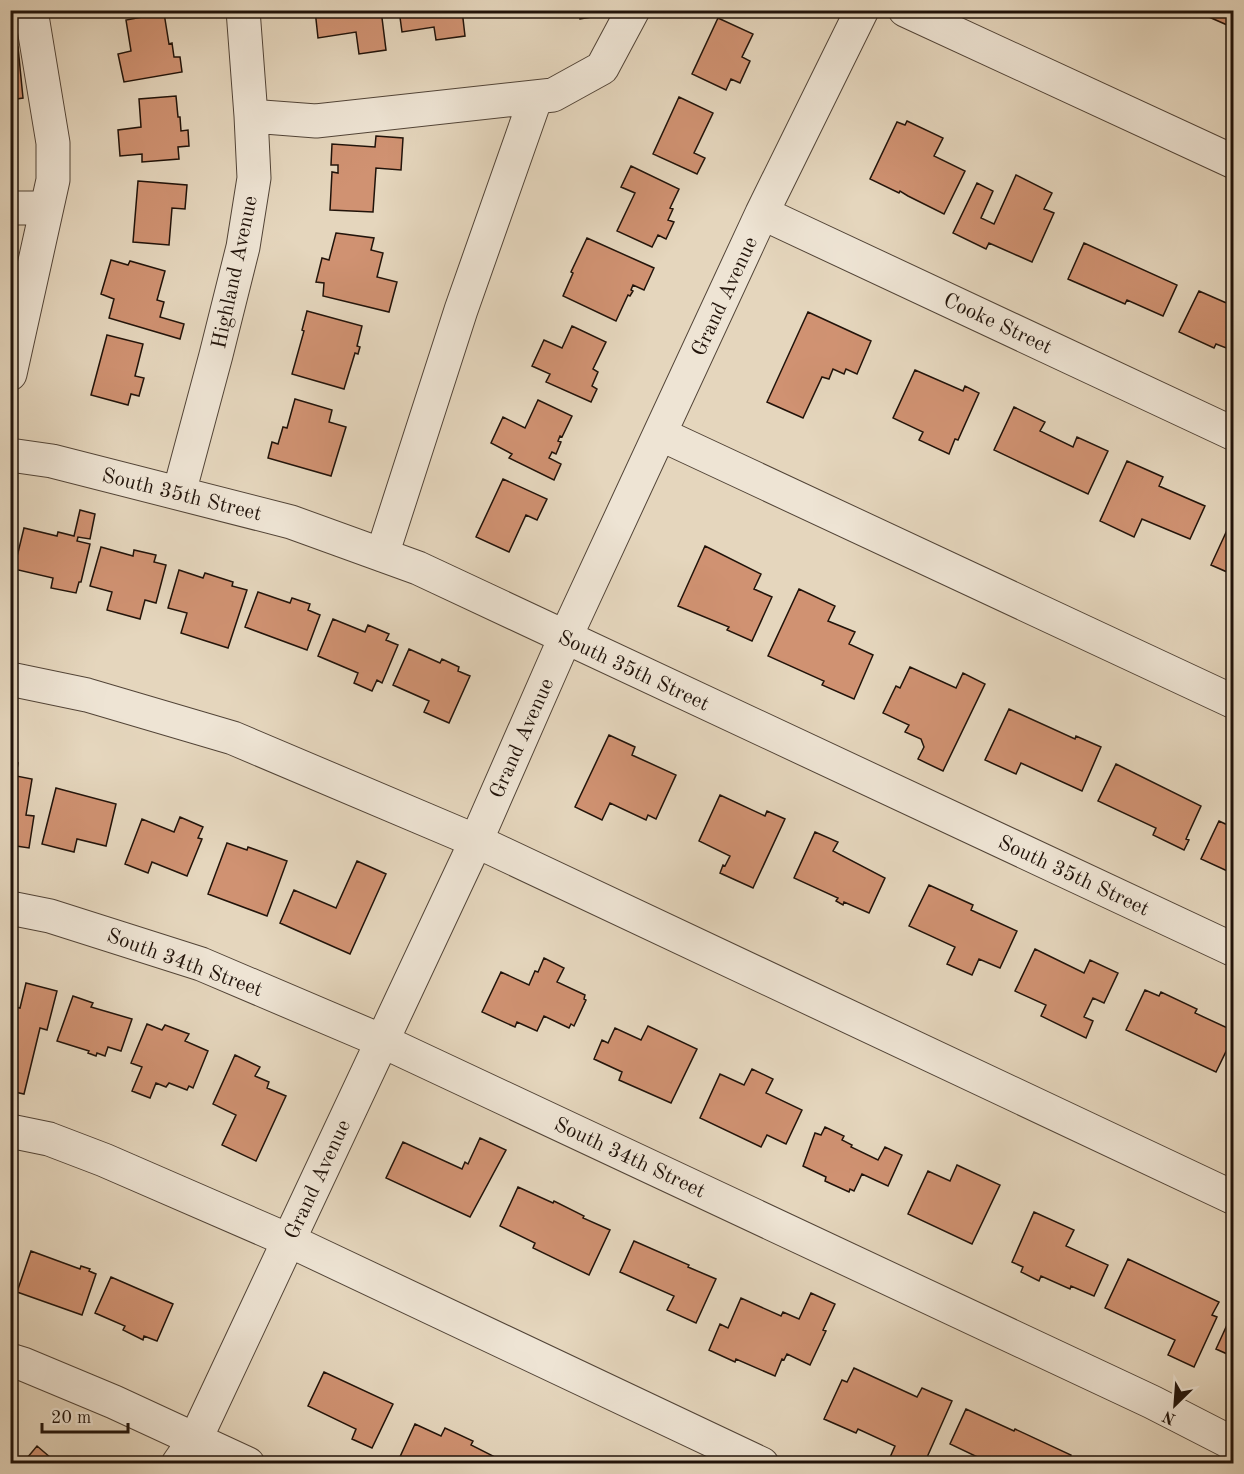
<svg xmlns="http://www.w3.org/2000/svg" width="1244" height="1474" viewBox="0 0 1244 1474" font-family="'Old Standard TT',serif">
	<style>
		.building { fill: #d09272; stroke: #21130a; stroke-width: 1.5 }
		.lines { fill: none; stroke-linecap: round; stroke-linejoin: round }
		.minor-casing { stroke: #524437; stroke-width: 35 }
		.minor { stroke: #eee4d4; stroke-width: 33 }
		.labels { text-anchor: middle; stroke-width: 6; stroke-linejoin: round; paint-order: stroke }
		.street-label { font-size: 21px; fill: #21130a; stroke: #eee4d4 }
	</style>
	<rect width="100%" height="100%" fill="#e5d6bd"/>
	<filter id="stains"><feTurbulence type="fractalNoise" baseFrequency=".00333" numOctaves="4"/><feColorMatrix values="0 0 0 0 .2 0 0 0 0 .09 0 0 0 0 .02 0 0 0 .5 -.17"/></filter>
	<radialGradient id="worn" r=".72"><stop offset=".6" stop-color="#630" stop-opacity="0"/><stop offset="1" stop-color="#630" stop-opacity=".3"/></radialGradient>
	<path class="building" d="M315,10H381L386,50L359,54L356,32L318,38Z
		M399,10H462L465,36L436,40L434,27L402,32Z
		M579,10H623V12L580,19Z
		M1212,10H1234V28L1209,17Z
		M164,13L169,44L172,43L174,57H180L182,72L124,82L118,54L131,51L126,20Z
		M718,18L753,34L742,57L750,61L740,83L731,79L726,90L692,74Z
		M18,47L23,98L10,100V48Z
		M176,96L178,117H180L181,131L188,130L189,146L178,147L179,159L142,162V154L120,156L118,130L141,127L139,99Z
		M679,97L713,113L694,153L705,158L697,174L653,154Z
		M907,121L943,138L934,156L965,171L944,214L908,196L900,191L899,193L870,179L897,122L905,125Z
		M376,136L403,138L401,170L376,168L373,212L330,210L332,172L338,173V165H331L332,144L375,147Z
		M631,166L679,189L670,208L673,209L668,220L674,222L666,239L658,235L652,247L617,231L635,193L621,187Z
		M1016,175L1052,193L1044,209L1054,213L1032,262L989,243L986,249L953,233L977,183L993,191L981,218L994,224Z
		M138,181L187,185L185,209L172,208L169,245L133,242Z
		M336,233L374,238L371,250L383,253L377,277L397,282L389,312L323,296L324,283L316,282L322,258L329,260Z
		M587,238L654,268L644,290L633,285L631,290L633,291L630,296L628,295L616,321L563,296L573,273L571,272Z
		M1084,243L1177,285L1163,316L1127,300L1125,304L1068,279Z
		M111,260L128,265L130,261L165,271L157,300L164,302L160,317L184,324L180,339L109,318L114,299L101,294Z
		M1199,291L1231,305L1234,300V351L1216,344L1214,348L1179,332Z
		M307,311L362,326L357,346L360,347L358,354L355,353L344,389L292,374L304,331L302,330Z
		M808,312L871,341L857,374L846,369L844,374L833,369L829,379L822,377L803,418L767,402Z
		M572,326L606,342L593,369L598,372L592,386L597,389L591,402L546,382L550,374L532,366L544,340L562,348Z
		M107,335L143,344L135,376L144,378L139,396L131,394L128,405L91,395Z
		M915,370L963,391L965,386L979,393L958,440L955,439L949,454L919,440L923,432L893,418Z
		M295,399L332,410L329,422L346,427L331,476L268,458L272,442L278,444L283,427L287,428Z
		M538,400L572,416L562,437L560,436L558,441L561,442L556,454L552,452L549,458L561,464L554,480L509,458L512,454L491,443L503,417L525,428Z
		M1014,407L1045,422L1040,431L1073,447L1077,437L1108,451L1088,494L994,450Z
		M1127,461L1163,477L1159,486L1205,506L1190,539L1142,519L1134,537L1100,521Z
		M503,479L547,499L537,520L526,515L509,552L476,537Z
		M80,510L95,514L90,539L78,537L77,541L90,544L81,582H79L76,593L51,588L53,578L14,569L24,528L57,536L58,532L74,536Z
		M1234,515V575L1211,565Z
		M705,546L761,574L754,589L772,597L752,641L727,630L729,627L678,606Z
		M101,547L133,556L134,550L156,555L154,562L166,565L156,603L145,600L140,619L107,610L112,592L90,586Z
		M179,570L203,578L205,573L233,582L232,586L247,590L228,648L181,633L187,613L168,608Z
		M799,589L835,606L828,621L855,632L849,644L873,655L854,699L822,685L824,681L768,656Z
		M258,592L290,603L292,598L310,604L308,610L320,615L307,650L245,627Z
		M333,619L365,632L368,625L389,634L386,640L398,645L382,683L377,680L372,691L354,683L358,673L318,656Z
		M409,649L440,663L442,659L459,667L458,671L470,676L449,723L424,712L429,701L393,685Z
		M910,667L956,688L963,673L985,684L943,771L918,759L924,747L921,739L905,732L909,725L883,713L896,686L900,688Z
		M1009,709L1075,739L1076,736L1101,747L1082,791L1021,763L1016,774L985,760Z
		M609,735L635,747L632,755L676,775L656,819L648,815L646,820L610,803L602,820L575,807Z
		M10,762L18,763L16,776L32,779L26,815L34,816L29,848L10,845Z
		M1116,764L1201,806L1186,839L1189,840L1184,850L1153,835L1156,828L1098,801Z
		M56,788L116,804L106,846L77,839L74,852L42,844Z
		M720,795L765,816L767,811L785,819L753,888L720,873L723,865L725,866L730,856L699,841Z
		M180,817L203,827L198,838L202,839L187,876L152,862L148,873L125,864L142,819L174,832Z
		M1219,821L1234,828V874L1201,859Z
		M815,832L838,842L833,851L885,878L869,913L844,902L843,905L836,901L838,898L794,878Z
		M227,843L247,850L248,847L287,861L267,916L208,894Z
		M357,861L386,874L350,954L280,923L294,890L336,908Z
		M929,885L973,905L971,910L1017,931L1000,968L979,959L972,975L947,964L955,947L909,926Z
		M1035,949L1084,973L1090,960L1118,973L1104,1003L1093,998L1084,1017L1093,1021L1086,1038L1041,1016L1046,1005L1015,991Z
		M544,958L564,968L557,982L585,995L584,999L586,1000L574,1026L571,1024L569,1028L544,1016L537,1031L517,1022L515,1027L482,1012L501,972L529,985L535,971L538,972Z
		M26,983L57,991L47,1030L40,1028L24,1094L10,1091V1006L20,1008Z
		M1145,990L1159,996L1161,992L1197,1009L1195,1013L1234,1031V1035L1216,1072L1126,1030Z
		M73,996L93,1003L91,1007L132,1019L121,1051L108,1047L105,1056L97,1053L96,1056L88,1053L89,1051L57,1041Z
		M147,1024L162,1030L165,1025L189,1034L185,1041L208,1051L193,1088L189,1086L187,1090L169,1083L166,1087L156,1083L150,1098L132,1091L142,1067L131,1063Z
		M648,1026L697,1049L671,1103L619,1080L622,1072L594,1059L602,1040L608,1043L615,1028L641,1040Z
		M235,1055L260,1067L255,1076L269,1082L267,1088L286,1096L256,1161L222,1145L236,1115L213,1104Z
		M752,1069L773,1079L766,1093L802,1110L786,1144L767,1135L761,1147L700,1118L720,1074L744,1085Z
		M825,1127L844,1136L842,1140L852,1145L851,1147L878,1160L885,1147L902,1155L888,1186L862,1174L854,1191L850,1189L849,1192L825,1181L826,1177L803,1166L815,1133L821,1135Z
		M480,1138L506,1150L470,1217L386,1178L403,1142L462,1169L465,1162L468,1164Z
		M957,1165L1000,1185L972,1244L908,1214L928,1171L950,1181Z
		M518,1187L553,1203L554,1201L584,1216L583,1218L610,1230L589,1275L533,1248L535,1243L500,1226Z
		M1034,1212L1074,1230L1066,1246L1108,1265L1094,1296L1071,1286L1070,1289L1041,1276L1039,1281L1021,1272L1023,1267L1012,1262Z
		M634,1241L689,1265L688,1267L716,1279L696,1323L667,1310L674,1296L620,1272Z
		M31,1251L80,1269L81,1266L90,1269L89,1271L96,1274L82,1315L17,1292Z
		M1128,1259L1219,1302L1212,1315L1217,1317L1194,1367L1168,1355L1175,1340L1105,1308Z
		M111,1277L173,1304L157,1341L144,1336L143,1340L123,1330L125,1326L95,1313Z
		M811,1293L835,1304L823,1330L826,1331L810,1365L787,1354L784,1360L782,1359L775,1376L736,1359L735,1362L709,1350L720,1324L728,1328L741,1298L781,1316L783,1312L799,1319Z
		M1232,1314L1234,1315V1357L1216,1349Z
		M854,1368L917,1397L922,1388L952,1401L924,1464H887L895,1446L858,1429L856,1433L824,1419L842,1380L847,1382Z
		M324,1372L393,1404L372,1448L352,1439L356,1429L308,1406Z
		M966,1409L1014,1431L1015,1429L1071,1455L1067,1464H992L950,1444Z
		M415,1424L441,1436L445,1428L473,1441L471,1445L495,1457L492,1464H409L399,1459Z
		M37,1446L58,1464H22Z"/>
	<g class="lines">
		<g class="minor-casing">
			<path id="minor" d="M905,10L1234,162
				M251,116L316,121L553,95L602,68L633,10
				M10,208H46
				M762,213L1234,434
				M10,374L53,180V143L31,10
				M660,434L1234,702
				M10,455L52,461L291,522L418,568L1234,950
				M179,493L216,355L243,247L254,178L251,116L243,10
				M382,555L461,310L536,97
				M10,679L87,695L233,738L476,841L1234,1198
				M10,908L50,916L201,964L382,1041L1152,1402L1228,1441L1234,1446
				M10,1131L49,1139L104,1160L288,1240L762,1464
				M10,1360L23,1364L114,1402L248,1464
				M178,1464L196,1438L476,841L565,638L762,213L862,10"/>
		</g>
		<use href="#minor" class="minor"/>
	</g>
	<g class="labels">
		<g class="street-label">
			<text transform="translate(234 272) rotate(-78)" y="7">Highland Avenue</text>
			<text transform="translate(724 296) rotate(-65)" y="7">Grand Avenue</text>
			<text transform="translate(998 323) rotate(25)" y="7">Cooke Street</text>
			<text transform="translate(182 494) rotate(14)" y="7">South 35th Street</text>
			<text transform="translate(634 670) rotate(25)" y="7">South 35th Street</text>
			<text transform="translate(521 738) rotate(-66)" y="7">Grand Avenue</text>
			<text transform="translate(1074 875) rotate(25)" y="7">South 35th Street</text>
			<text transform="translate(185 962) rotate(20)" y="7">South 34th Street</text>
			<text transform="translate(630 1157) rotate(25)" y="7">South 34th Street</text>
			<text transform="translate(317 1179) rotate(-65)" y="7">Grand Avenue</text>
		</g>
	</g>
	<rect width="1244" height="1474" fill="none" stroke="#e5d6bd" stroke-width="36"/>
	<rect x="12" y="12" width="1220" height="1450" fill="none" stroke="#21130a" stroke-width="3"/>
	<rect x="18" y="18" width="1208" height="1438" fill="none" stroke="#21130a" stroke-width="1.5"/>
	<g transform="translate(1175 1405) rotate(205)" stroke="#eee4d4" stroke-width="4.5" paint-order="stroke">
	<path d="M0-4.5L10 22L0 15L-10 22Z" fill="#21130a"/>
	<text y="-9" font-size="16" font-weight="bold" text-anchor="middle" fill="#21130a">N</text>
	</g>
	<path d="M42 1423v9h86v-9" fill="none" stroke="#21130a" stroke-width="3"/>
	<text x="51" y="1423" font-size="18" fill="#21130a" stroke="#eee4d4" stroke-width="4.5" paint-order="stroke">20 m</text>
	<rect width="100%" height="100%" filter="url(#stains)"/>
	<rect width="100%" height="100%" fill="url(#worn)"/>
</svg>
